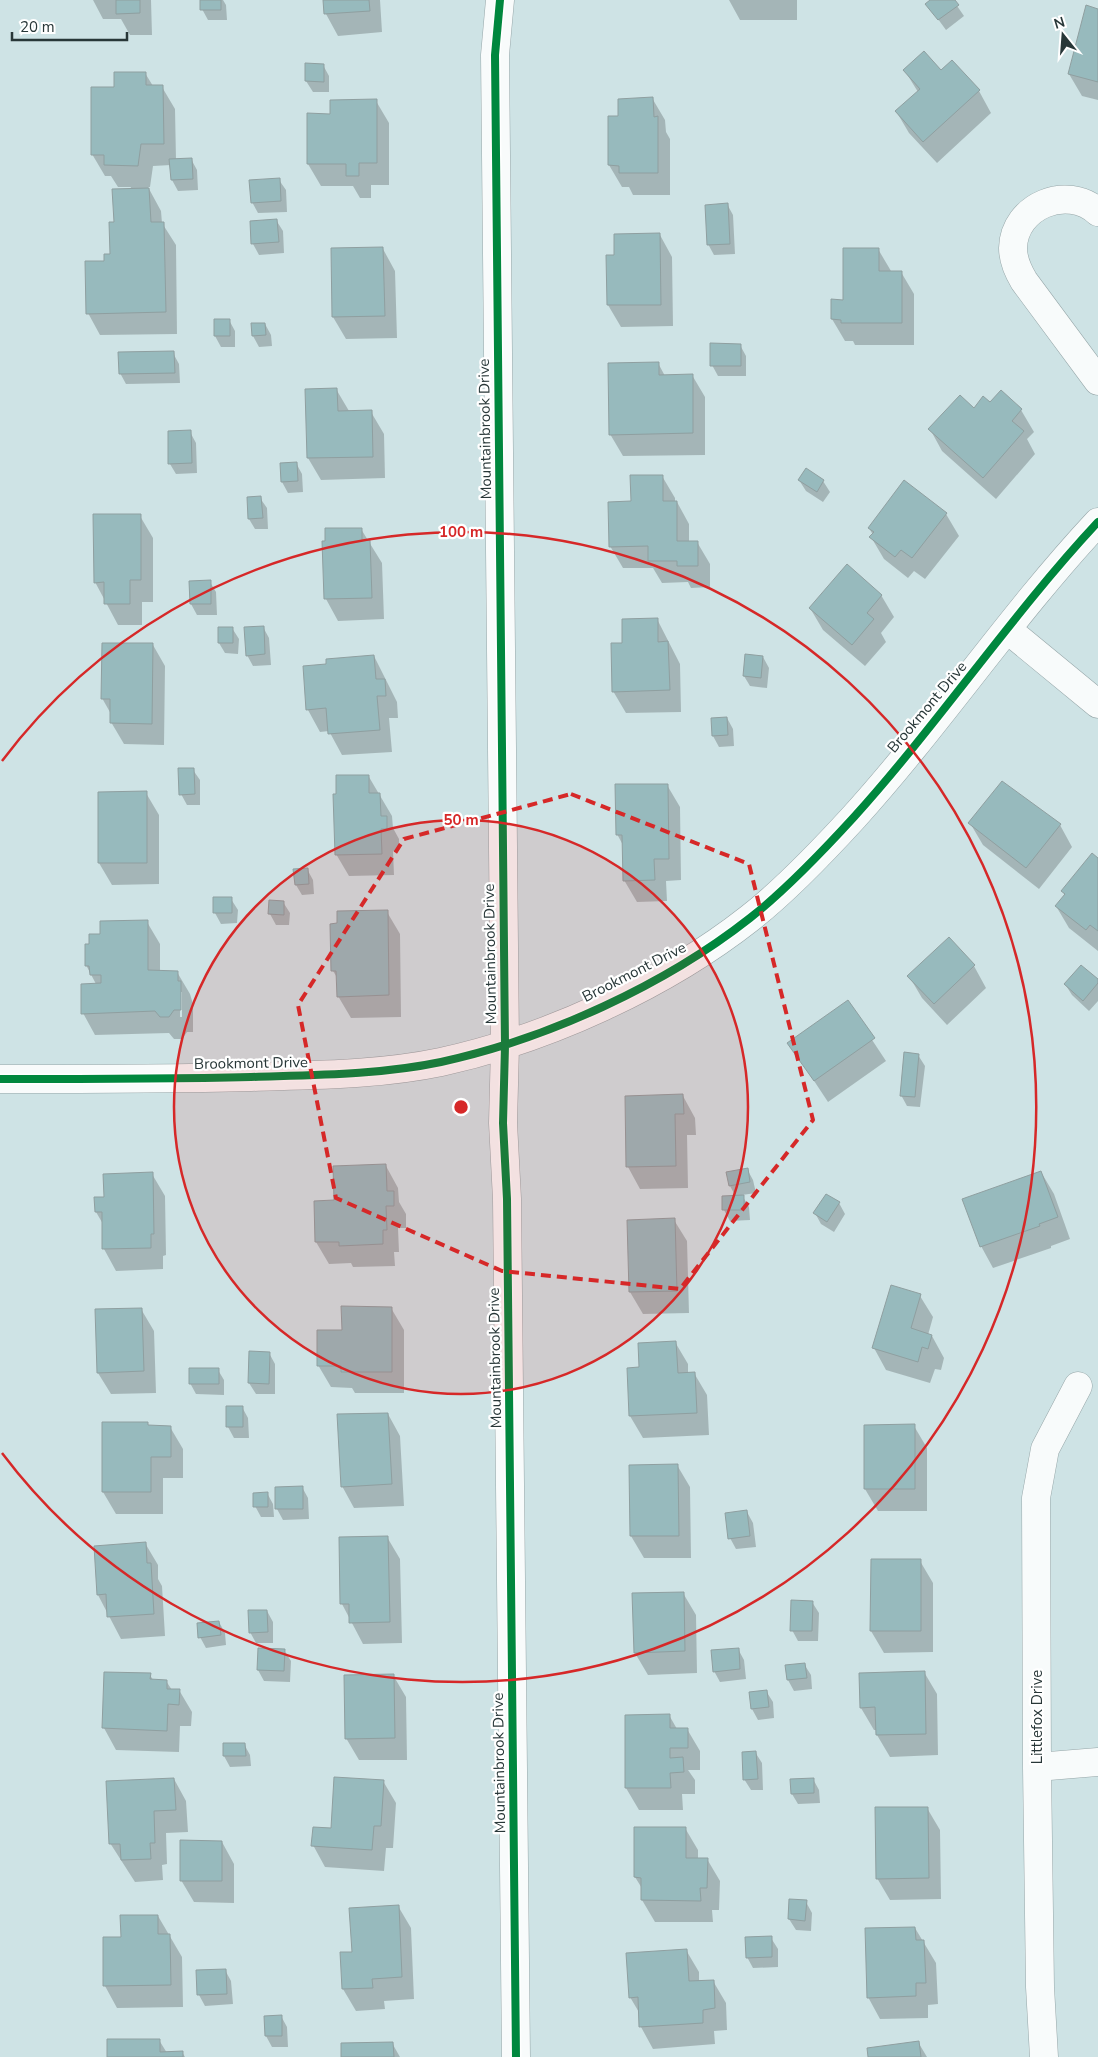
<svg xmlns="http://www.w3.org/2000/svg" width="1098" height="2057" viewBox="0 0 1098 2057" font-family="'Nunito Sans',sans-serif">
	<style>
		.shadow { fill: #0003; fill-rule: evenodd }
		.building { fill: #97babd; stroke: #8f9fa0 }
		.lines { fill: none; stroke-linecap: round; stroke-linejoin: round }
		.minor-casing { stroke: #96a6a8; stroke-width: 29 }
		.minor { stroke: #f8fbfb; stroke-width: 28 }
		.cycleway-casing { stroke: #fff; stroke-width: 11 }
		.cycleway { stroke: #00873e; stroke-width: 8 }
		.marked { fill: none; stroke: #d62828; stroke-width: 4; stroke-dasharray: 10 6; stroke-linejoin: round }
		.ring { fill: none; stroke: #d62828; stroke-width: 2.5 }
		.labels { text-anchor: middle; stroke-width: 4.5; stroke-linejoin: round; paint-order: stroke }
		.street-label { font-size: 15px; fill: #283738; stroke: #fff }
		.centre { fill: #d62828; stroke: #fff; stroke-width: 2.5 }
		.ring-label { font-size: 15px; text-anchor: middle; font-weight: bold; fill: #d62828; stroke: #fff; stroke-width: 4.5; stroke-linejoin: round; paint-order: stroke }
	</style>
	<rect width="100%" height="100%" fill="#cee3e5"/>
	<path class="shadow" d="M93,0H151L152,35H130L121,19H103Z
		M202,0H223L226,5L227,20H208L202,9Z
		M324,0H380L382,32L338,36L326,14Z
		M729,0H797V20H740Z
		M932,0H953L964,16L946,30L927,4Z
		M1098,10V100L1082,96L1069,74Z
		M323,65L329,76V92H313L306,81Z
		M905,71L941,72L979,91L991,113L937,163L909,133L896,111L918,92Z
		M145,73L153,86L162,87L175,109L176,160L191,159L197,170L198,190L178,191L172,180L171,165L153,166L150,187H148L161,211L162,223L176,245L177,334L100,335L88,313L105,262L111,255L115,224L131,187H118L111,176H105L92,154L115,88Z
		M652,98L665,120L666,132L670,139V195H633L629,187H622L609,165V117L619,118Z
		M376,101L389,123V185H371V198H360L353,186H321L308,164L332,115Z
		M279,180L286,190L287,212L258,213L252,202Z
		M727,204L733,215L735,254L714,255L708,244Z
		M276,220L283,231L284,253L259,255L253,244L251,222Z
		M660,235L672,257L673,326L621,327L608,305L615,256Z
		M383,249L395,271L397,338L346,339L333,317Z
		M878,249L891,271L901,272L914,294V345H855L853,341H845L832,319Z
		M229,320L235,331V347H221L215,336Z
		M265,324L271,335L272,346L259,347L253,336L252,325Z
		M740,345L746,356V376H718L712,365Z
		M173,353L179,364L180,383L126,384L120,373Z
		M658,363L665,376L692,375L705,397V455L623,456L610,434Z
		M336,389L349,411L371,412L384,434L385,478L321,480L308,458Z
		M991,404L1021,410L1034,432L1027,439L1035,454L996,499L942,451L930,429Z
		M190,432L196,443L197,473L176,474L170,464Z
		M296,463L302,474L303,492L288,493L282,482Z
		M806,470L823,481L830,492L823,502L806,491L799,480Z
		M662,476L675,498V502H677L689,524V542H697L710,564V587L691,588L688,582L662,583L653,568H623L610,546L632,503Z
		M260,498L267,508L268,529H255L249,519Z
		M946,514L959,536L925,579L914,571L908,578L884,559L871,537L873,535L869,528Z
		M140,516L153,538V602H142V625H118L95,582Z
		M361,529L382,563L384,619L338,621L326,599Z
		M210,582L216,592L217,615H197L191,604Z
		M881,595L894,617L881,633L886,642L865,666L823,630L810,608Z
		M657,619L680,664L681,712L626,713L613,691Z
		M263,627L269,638L271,665L253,666L247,655Z
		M232,628L239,639L238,654L225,653L219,643Z
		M153,645L165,666L164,745L124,744L111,722V714L102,698Z
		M374,656L397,702L398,718H389L392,752L342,755L329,731L320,732L308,710L328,666Z
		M763,657L769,668L767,688L750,686L744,676Z
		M727,718L733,729L734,746L719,747L713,736Z
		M193,770L200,780V805H187L181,794Z
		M369,777L392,816L393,828L399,839V851H393L394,875L349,876L336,854Z
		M667,785L680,807L681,880L666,881L667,901L637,902L624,880V847L617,834Z
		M146,793L159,815V884L112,885L99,863Z
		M970,823L1060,825L1072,847L1039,889L983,845Z
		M1098,860V951L1069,928L1056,906L1065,896L1063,892Z
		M307,869L313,880L314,894L302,895L296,885Z
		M231,899L238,910L237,923L221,924L215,913Z
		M283,902L290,913L289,925H276L270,914Z
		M387,912L400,934L401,1017L351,1018L338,996V979L333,971Z
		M147,922L160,944V972H177L190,994L193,1004V1032H187L182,1039H174L169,1033L95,1035L83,1013L96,984L86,965L90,945L101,935ZM180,992H182V1017H180Z
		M974,966L986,988L947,1025L922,998L909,976Z
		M1098,981V1001L1089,1011L1072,995L1065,984Z
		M847,1002L886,1061L828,1102L789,1043Z
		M918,1055L925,1066L920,1107L907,1106L901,1095Z
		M683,1096L695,1118L696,1135H687L688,1188L640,1189L628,1167Z
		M386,1166L398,1188L399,1202L406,1214V1228H398L399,1252H394L395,1266L353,1267L351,1263L329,1264L316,1242L335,1202Z
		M747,1169L753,1180L756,1193L742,1195L749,1207L750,1220L730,1221L724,1210L723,1197H736L730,1186L727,1173Z
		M1041,1172L1054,1194L1070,1239L1051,1246V1248L993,1268L981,1246Z
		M152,1174L165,1196L166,1255L163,1256V1269L116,1271L104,1249L103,1224L96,1212L105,1198Z
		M839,1203L845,1214L834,1232L821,1224L815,1213Z
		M674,1220L687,1241L689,1313L643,1314L630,1292L628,1221Z
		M920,1296L933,1317L928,1335L932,1336L944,1358L941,1370L935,1369L930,1383L886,1370L874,1348Z
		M391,1308L404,1330V1393H355L352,1388L331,1387L318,1365L343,1331Z
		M141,1309L154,1331L156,1393L111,1394L98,1373Z
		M675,1342L688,1364V1373H694L707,1395L709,1435L643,1438L630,1416L628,1369L640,1368Z
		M250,1353H269L275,1364V1394H256L249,1383Z
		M218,1370L224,1380V1395L196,1394L190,1383Z
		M228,1407H242L248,1418L249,1438H234L228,1427Z
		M388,1414L400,1436L404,1506L354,1508L342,1486Z
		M147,1423L149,1427H170L183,1449V1478H163V1514H116L103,1492Z
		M865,1426H914L927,1448V1511H878L865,1489Z
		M677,1465L690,1487L691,1558H644L631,1536Z
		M302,1487L308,1498L309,1519L283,1520L277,1509Z
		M267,1493L273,1504L274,1517H261L255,1506Z
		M747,1512L753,1523L756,1547L736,1549L730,1538Z
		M387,1537L400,1559L402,1643L363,1644L342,1604Z
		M145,1543L158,1565V1579L162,1586L165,1636L121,1639L98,1595Z
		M920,1561L933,1583V1652L884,1653L871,1631Z
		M683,1593L696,1615L697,1673L648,1675L635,1653Z
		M812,1602L819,1613L818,1641H798L792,1630Z
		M267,1611L273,1622V1643H256L250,1632Z
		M219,1622L225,1633L226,1645L206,1648L200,1637Z
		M259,1649L284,1650L291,1661L290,1682L264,1681L258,1670Z
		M738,1649L744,1660L746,1679L720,1682L714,1671Z
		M804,1664L811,1675L812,1689L794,1691L788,1680L787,1666Z
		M924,1672L937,1694L938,1755L890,1757L877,1735V1730H874L861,1708Z
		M150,1675L153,1680L166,1681L172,1690H179L192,1712L191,1726H180L179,1752L116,1750L104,1728Z
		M393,1675L406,1697L407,1760H359L346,1738Z
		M766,1691L773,1702L774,1718L758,1720L752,1709L751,1693Z
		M669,1715L677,1729H687L700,1751V1770H688L695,1780V1794H682L683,1810H639L626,1788Z
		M244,1744L250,1755L251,1766L230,1767L224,1756Z
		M755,1752L762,1763L763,1790H751L744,1779Z
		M174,1779L186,1801L188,1832L166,1833L167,1864L162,1865L163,1880L135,1882L110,1843Z
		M813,1779L819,1790L820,1803L798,1804L792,1794Z
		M383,1781L396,1803L393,1848H386L384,1871L325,1867L313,1845Z
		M927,1808L940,1830L941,1899L890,1900L877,1878Z
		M685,1828L698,1850V1859H707L720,1881L719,1910H712L713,1922H655L642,1900L643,1890L635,1877Z
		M222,1842L234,1864V1903L194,1902L181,1880Z
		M790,1900L806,1902L812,1913L811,1931L796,1930L789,1919Z
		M398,1906L411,1928L414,1999L384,2001L385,2009L356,2011L343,1989L353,1953Z
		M158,1916L182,1957L183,2007L117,2008L105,1986Z
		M915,1928L936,1963L938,2004L928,2005V2018L880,2019L868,1997Z
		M771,1938L778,1949V1967L753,1968L747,1957Z
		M686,1950L699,1972V1982L713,1981L726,2003L727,2030L714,2031L715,2044L653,2049L641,2027L640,2014L630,1997Z
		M225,1970L231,1981L233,2004L205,2006L199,1995L197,1971Z
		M281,2016L287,2027L288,2047H272L266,2036Z
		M159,2040L167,2053L182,2052L185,2057H108Z
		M918,2042L927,2057H869Z
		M392,2043L400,2057H343Z"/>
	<path class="building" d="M116,0H140V13L116,14Z
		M200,0H221V10H200Z
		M323,0H369L370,11L324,14Z
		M930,0H955L959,5L938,20L925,4Z
		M1086,5L1098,9V82L1068,74Z
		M924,51L941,70L952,60L980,90L923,142L895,111L920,89L903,70Z
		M305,63L324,64V82L305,81Z
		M114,72H146V85H163L164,144H141L138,166L104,165V155H91V87H114Z
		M653,97L654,117L658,116V173H619V166L608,165V116H618V99Z
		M377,99V163H359V176H346V164H307V113L330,114V100Z
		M192,158L193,179L171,180L169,159Z
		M280,178L281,201L251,203L249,180Z
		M149,188L151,222H164L166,312L86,314L85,261H104V254H110L109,222H114L112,189Z
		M728,203L730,244L707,245L705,205Z
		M277,219L279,242L251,244L250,221Z
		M660,233L661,305H607L606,255H614V234Z
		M383,247L385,316L332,317L331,248Z
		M843,248H879V271H902V323H841V320L831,319V299L843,300Z
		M214,319H230V336H214Z
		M251,323H265L266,335L252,336Z
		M710,343L741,344V366H710Z
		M174,351L175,373L119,374L118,352Z
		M659,362V375L693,374V433L609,435L608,363Z
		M337,388L338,411L372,410L373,457L307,458L305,389Z
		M1001,390L1022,409L1012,421L1024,431L983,478L928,429L960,395L974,408L983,396L990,402Z
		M191,430L192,463L168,464V431Z
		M297,462L298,481L281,482L280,463Z
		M806,468L824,480L817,492L798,480Z
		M630,475H663V501H677V541H698V566H677V561H648V546L609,547L608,502L631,501Z
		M904,480L947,513L912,558L901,550L895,557L869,537L874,532L868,528Z
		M261,496L263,518L248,519L247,497Z
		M93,514H141V580H130V604H104V582L94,583Z
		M325,528H362V540H370L372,598L324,599L322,541H325Z
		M847,564L882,595L867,613L874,619L852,645L809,608Z
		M211,580V604H190L189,581Z
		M658,618V642L668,641L670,690L612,692L611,643H622V619Z
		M264,626L265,654L246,656L244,627Z
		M218,627H233V643H218Z
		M102,643H153L152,724L110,723V699H101Z
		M745,654L763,656L761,678L743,676Z
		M374,655L376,679H385L386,696H377L380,730L328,734L326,708L306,710L303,666L326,664V659Z
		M727,717L728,735L712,736L711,718Z
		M178,768H194L195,794L179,795Z
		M336,775H369V793H380L381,816H387V829H381L382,854L335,855L333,794H336Z
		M1002,781L1061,824L1026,868L968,823Z
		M615,784H668L669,859H654L655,880L623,881L622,835H616Z
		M147,791V863H98V792Z
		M1092,853L1098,858V931L1090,925L1086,930L1055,906L1065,894L1061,891Z
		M308,868L309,884L295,885L293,869Z
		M213,897H232V913H213Z
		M269,900L284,901V915L268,914Z
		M388,910L389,995L337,997L336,971H331L330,924L337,923V911Z
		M148,920V970L178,971V981H181V1010H174L169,1017H160L155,1011L81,1014V984L101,983V975H90L89,966H85V944H89V934H100V921Z
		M949,937L975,965L934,1004L907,976Z
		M1081,965L1098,979V983L1083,1001L1064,984Z
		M848,1000L875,1038L814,1081L787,1043Z
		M904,1052L919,1054L915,1097L900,1096Z
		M683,1094L684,1114H675L676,1166L626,1167L625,1096Z
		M386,1164L387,1191H394V1206H386L387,1230H383V1244L339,1246V1242H315L314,1201L334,1200L333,1166Z
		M748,1168L750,1182L729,1186L726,1172Z
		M1041,1171L1058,1217L1039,1224L1040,1226L980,1247L962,1199Z
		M153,1172L154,1234H151V1248L102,1249V1212H95L94,1197H104L103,1174Z
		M826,1194L840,1202L827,1222L813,1213Z
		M744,1195V1210H722V1196Z
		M675,1218L677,1291L629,1292L627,1220Z
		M891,1285L921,1294L911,1328L932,1335L928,1349L922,1347L918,1362L872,1348Z
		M341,1306L392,1307V1372H341V1366H317V1330H342Z
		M142,1308L144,1371L97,1373L95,1309Z
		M676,1341L678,1373L695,1372L697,1413L629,1416L627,1368L639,1367L638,1343Z
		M249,1351L270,1352L269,1384L248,1383Z
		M189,1368H219V1384H189Z
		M226,1406H243V1427H226Z
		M388,1413L392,1484L341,1487L337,1414Z
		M102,1422H148V1425L171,1426V1457H151V1492H102Z
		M915,1424V1489H864V1425Z
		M678,1464L679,1536H630L629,1465Z
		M303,1486V1509H275V1487Z
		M268,1492V1507H253V1493Z
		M747,1510L750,1536L728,1539L725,1513Z
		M388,1536L390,1622L349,1623V1604H340L339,1537Z
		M146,1542L147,1563H151L154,1614L107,1617L106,1594L97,1595L94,1546Z
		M871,1559H921V1631H870Z
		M684,1592L685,1651L634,1653L632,1593Z
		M791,1600L813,1601L812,1631H790Z
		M248,1610H267L268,1632L249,1633Z
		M219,1621L221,1635L198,1638L197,1623Z
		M258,1648L285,1649L284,1671L257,1670Z
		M739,1648L740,1669L713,1672L711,1650Z
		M805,1663L807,1678L787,1680L785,1665Z
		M925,1671L926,1734L876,1735L875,1707L860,1708L859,1673Z
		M104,1672L151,1673L150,1679L167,1680V1689H180L179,1705L168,1704L167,1731L102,1728Z
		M394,1674L395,1738L345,1739L344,1675Z
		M767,1690L769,1707L751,1709L749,1692Z
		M670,1714V1728H688V1748H670V1758L683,1757L684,1772L670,1773L671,1788H625V1715Z
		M223,1743H245L246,1756H223Z
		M756,1751L758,1779L743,1780L742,1752Z
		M334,1777L384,1780L381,1826H374L372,1850L311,1846L313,1827L331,1828Z
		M174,1778L176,1810L154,1811L155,1843H150L151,1859L121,1860L120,1844H109L106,1781Z
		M814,1778V1793L791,1794L790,1779Z
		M875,1807H928L929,1878L876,1879Z
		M634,1827H686V1858H708L707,1888H700L701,1901L641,1900V1878L634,1877Z
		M180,1840L222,1841V1881H180Z
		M789,1899L807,1900L805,1921L788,1919Z
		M399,1905L402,1977L372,1979L373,1988L342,1989L340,1952H352L349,1908Z
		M120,1915H158V1934H170L171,1985L103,1986V1937H121Z
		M915,1927L916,1940H924L926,1983H916V1996L867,1998L865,1928Z
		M772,1936V1957L746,1958L745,1937Z
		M687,1949L689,1981L714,1980L715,2008L703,2010V2023L639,2027L638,1997L629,1998L626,1953Z
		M226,1969L227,1994L197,1995L196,1970Z
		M282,2015V2036H265L264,2016Z
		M107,2039H160V2052L183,2051V2057H107Z
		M919,2041L921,2057H868L867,2048Z
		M393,2042L394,2057H341V2043Z"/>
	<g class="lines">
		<g class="minor-casing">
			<path id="minor" d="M500,0L495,55L505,1046L503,1123L507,1199L516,2057
				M1098,212C1067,184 1014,206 1013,248C1013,261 1018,271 1024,281L1098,381
				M1008,630L1098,704
				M0,1079C84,1079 167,1079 251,1077C314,1075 379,1075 441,1062C547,1039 665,985 750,918C787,889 822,852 854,817C939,723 1012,614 1098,522
				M1037,1767L1098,1762
				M1044,2057L1040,1987L1037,1767L1036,1498L1045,1449L1078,1386"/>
		</g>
		<use href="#minor" class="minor"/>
		<g class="cycleway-casing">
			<path id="cycleway" d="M500,0L495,55L505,1046L503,1123L507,1199L516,2057
				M0,1079C84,1079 167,1079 251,1077C314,1075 379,1075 441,1062C547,1039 665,985 750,918C787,889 822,852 854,817C939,723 1012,614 1098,522"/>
		</g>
		<use href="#cycleway" class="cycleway"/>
	</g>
	<path class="marked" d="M571,794L749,864L813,1120L680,1289L502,1271L336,1198L298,1005L404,839Z"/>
	<circle cx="461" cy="1107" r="287" fill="#d62828" fill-opacity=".12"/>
	<g class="ring">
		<circle cx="461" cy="1107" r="287"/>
		<path d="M2 761A575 575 0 1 1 2 1453"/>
	</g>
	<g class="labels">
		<g class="street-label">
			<text transform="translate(485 429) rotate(-91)" y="5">Mountainbrook Drive</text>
			<text transform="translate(927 707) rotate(-50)" y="5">Brookmont Drive</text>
			<text transform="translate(490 954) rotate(-91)" y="5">Mountainbrook Drive</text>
			<text transform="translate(634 972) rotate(-27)" y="5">Brookmont Drive</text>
			<text transform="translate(251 1063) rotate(-1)" y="5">Brookmont Drive</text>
			<text transform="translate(495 1358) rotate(-91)" y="5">Mountainbrook Drive</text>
			<text transform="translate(1037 1717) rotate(-90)" y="5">Littlefox Drive</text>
			<text transform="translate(499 1763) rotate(-91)" y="5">Mountainbrook Drive</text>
		</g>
	</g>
	<circle cx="461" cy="1107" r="8" class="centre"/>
	<g class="ring-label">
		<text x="461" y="537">100 m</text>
		<text x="461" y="825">50 m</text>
	</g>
	<g transform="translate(1063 35) rotate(343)" stroke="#ffffff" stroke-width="4" paint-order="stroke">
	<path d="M0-4L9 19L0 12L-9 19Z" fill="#283738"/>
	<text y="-8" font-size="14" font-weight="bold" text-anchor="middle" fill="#283738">N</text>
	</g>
	<path d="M12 32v8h115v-8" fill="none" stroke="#283738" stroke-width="2.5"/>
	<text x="20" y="32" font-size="15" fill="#283738" stroke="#ffffff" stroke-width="4" paint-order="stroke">20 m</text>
</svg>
